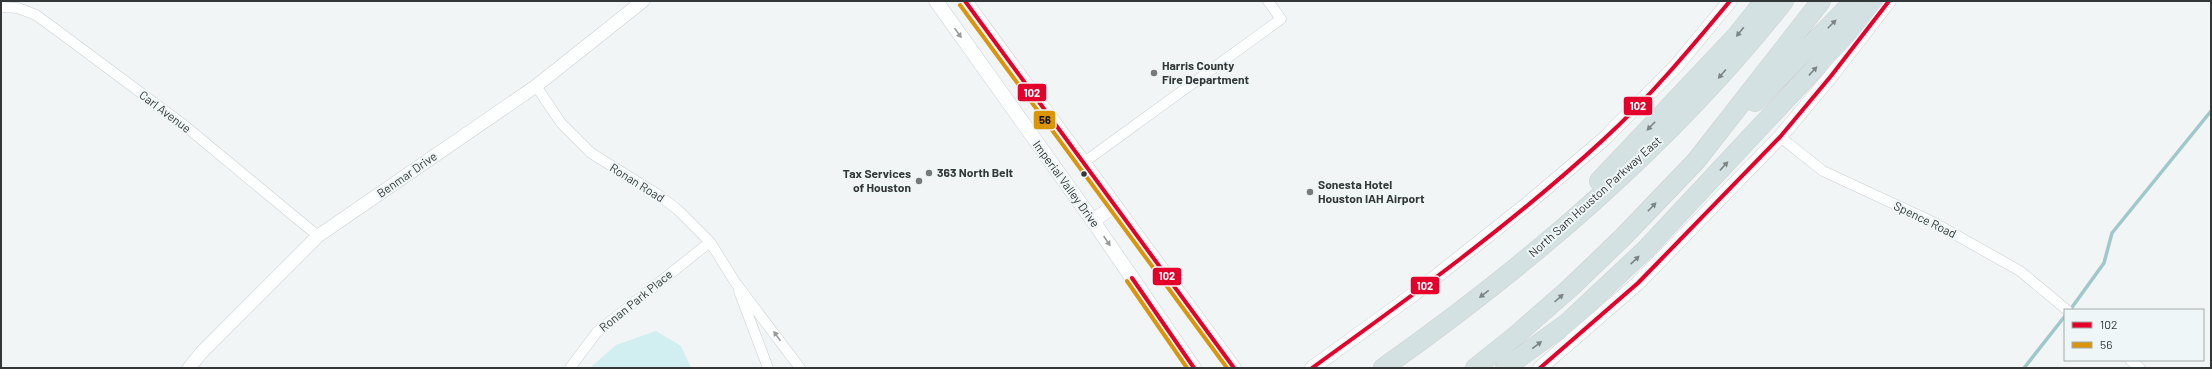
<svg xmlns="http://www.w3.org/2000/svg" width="2212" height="369" viewBox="0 0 2212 369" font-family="Barlow,sans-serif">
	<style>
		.green { fill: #d1eef0 }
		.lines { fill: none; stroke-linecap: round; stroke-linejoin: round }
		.stream { stroke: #a0c7ca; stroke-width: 3.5 }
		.minor-casing { stroke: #cdd0d0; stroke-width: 11 }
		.tertiary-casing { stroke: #cdd0d0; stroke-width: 14 }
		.secondary-casing { stroke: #cdd0d0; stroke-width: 15 }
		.motorway-casing { stroke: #cecfcf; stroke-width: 20 }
		.minor { stroke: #fdfefe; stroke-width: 10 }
		.tertiary { stroke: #fdfefe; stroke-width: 13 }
		.secondary { stroke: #fdfefe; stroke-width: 14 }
		.motorway { stroke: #d3e1e2; stroke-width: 19 }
		.bus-1-casing { stroke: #eff6f7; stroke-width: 7 }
		.bus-2-casing { stroke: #eff6f7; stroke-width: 7 }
		.bus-1 { stroke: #e4002b; stroke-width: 4 }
		.bus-2 { stroke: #da9508; stroke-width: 4 }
		.oneway { fill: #7c8484 }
		.oneway2 { fill: #989a9a }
		.poi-dot { fill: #767a7a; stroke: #eff6f7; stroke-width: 1.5 }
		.bus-dot { fill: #343737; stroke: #eff6f7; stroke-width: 1.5 }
		.labels { text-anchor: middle; stroke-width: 4; stroke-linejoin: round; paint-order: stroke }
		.poi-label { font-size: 12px; font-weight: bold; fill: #343737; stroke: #eff6f7; text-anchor: start }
		.street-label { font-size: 12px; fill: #343737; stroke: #eff6f7 }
		.line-badge { stroke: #eff6f7; stroke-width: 1.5 }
		.badge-label { font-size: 11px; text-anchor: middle; font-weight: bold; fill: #fff }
		.pale-badge-label { font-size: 11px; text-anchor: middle; font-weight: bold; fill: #111 }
	</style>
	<rect width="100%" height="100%" fill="#f1f5f5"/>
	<path class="green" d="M656,331L681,346L691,368H590L616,345Z"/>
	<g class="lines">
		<path class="stream" d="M2070,310L2104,263L2112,233L2211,111
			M2024,368L2065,316"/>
		<g class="minor-casing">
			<path id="minor" d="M1,7L18,8L36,15L62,34L184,125L318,236
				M536,86L561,123L591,153L660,196L678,210L710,242L735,282L800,368
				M1780,137L1823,171L1933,222L2020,271L2067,310
				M1083,163L1281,19L1268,1
				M739,291L768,368
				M2130,360L2140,368
				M570,368L597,332L710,242"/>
		</g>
		<g class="tertiary-casing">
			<path id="tertiary" d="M189,368L201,353L318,236L536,86L643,1"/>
		</g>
		<g class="secondary-casing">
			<path id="secondary" d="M936,1L1093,221L1194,368
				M965,1L1234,368
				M1093,221L1115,205
				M1312,368L1414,294L1525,206L1604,139L1677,65L1730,1
				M1540,368L1638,283L1780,137L1831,76L1889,1"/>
		</g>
		<g class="motorway-casing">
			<path id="motorway" d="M1755,102L1854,1
				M1599,181L1737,35L1764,1
				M1383,368C1531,263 1671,144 1784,1
				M1475,368L1514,337L1570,288L1623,237L1696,161L1821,1
				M1505,368L1567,323L1645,250L1878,1"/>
		</g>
		<use href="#minor" class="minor"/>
		<use href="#tertiary" class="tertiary"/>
		<use href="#secondary" class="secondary"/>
		<use href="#motorway" class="motorway"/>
		<g class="bus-1-casing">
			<path id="bus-1" d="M965,1L1234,368
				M1132,278L1194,368
				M1312,368C1412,296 1513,223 1604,139C1650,97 1690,49 1730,1
				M1540,368L1638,283L1780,137L1831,76L1889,1"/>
		</g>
		<g class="bus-2-casing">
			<path id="bus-2" d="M960,5L1227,368
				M1127,281L1187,368"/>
		</g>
		<use href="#bus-1" class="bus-1"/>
		<use href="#bus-2" class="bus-2"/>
	</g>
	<defs><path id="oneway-solid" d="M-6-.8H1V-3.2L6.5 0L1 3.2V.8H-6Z"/></defs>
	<g class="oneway">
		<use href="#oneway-solid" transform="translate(1832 24) rotate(-45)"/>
		<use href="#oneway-solid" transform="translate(1740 32) rotate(129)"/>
		<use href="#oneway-solid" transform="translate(1813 71) rotate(-47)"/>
		<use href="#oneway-solid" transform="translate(1722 74) rotate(131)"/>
		<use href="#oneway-solid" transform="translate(1651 126) rotate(134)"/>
		<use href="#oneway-solid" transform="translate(1724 166) rotate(-47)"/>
		<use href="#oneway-solid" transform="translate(1652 207) rotate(-46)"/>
		<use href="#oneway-solid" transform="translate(1635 260) rotate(-43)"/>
		<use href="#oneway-solid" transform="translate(1484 294) rotate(142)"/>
		<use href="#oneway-solid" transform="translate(1559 298) rotate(-42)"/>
		<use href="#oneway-solid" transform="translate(1537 345) rotate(-37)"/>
	</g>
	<g class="oneway2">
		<use href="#oneway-solid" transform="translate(958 33) rotate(55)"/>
		<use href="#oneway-solid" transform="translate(1107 241) rotate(56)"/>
		<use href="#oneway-solid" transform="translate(777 336) rotate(-125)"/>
	</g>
	<g class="poi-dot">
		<circle cx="1154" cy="73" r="4"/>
		<circle cx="929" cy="173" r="4"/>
		<circle cx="919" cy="181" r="4"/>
		<circle cx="1310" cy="192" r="4"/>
	</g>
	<circle class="bus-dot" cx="1084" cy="174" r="3.5"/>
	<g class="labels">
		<g class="poi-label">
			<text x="1162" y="70">Harris County<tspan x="1162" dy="14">Fire Department</tspan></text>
			<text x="937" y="177">363 North Belt</text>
			<text x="911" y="178" text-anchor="end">Tax Services<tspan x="911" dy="14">of Houston</tspan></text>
			<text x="1318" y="189">Sonesta Hotel<tspan x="1318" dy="14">Houston IAH Airport</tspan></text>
		</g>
		<g class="street-label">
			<text transform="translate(165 112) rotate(37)" y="4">Carl Avenue</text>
			<text transform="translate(407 175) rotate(-35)" y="4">Benmar Drive</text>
			<text transform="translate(637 183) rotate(32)" y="4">Ronan Road</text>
			<text transform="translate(1066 184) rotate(54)" y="4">Imperial Valley Drive</text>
			<text transform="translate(1595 197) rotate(-42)" y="4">North Sam Houston Parkway East</text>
			<text transform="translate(1925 220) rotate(26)" y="4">Spence Road</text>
			<text transform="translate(636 301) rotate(-39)" y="4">Ronan Park Place</text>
		</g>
	</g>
	<g class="line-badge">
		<rect x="1017" y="83" width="30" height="19" rx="4" fill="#e4002b"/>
		<rect x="1623" y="96" width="30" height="20" rx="4" fill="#e4002b"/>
		<rect x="1033" y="110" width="23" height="20" rx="4" fill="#da9508"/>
		<rect x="1152" y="267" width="30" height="19" rx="4" fill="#e4002b"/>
		<rect x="1410" y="276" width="30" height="19" rx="4" fill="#e4002b"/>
	</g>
	<g class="badge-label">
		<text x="1032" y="97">102</text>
		<text x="1638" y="110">102</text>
		<text x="1167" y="280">102</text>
		<text x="1425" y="290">102</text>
	</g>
	<g class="pale-badge-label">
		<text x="1045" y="124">56</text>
	</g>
	<rect width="2212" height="369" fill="none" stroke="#343737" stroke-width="4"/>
	<rect x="2064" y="309" width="140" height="52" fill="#eff6f7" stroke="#a4aaaa"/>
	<rect x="2072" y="322" width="20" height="6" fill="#e4002b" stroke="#a4aaaa"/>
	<text x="2100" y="329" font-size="12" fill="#343737">102</text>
	<rect x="2072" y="342" width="20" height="6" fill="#da9508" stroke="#a4aaaa"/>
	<text x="2100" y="349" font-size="12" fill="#343737">56</text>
</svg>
